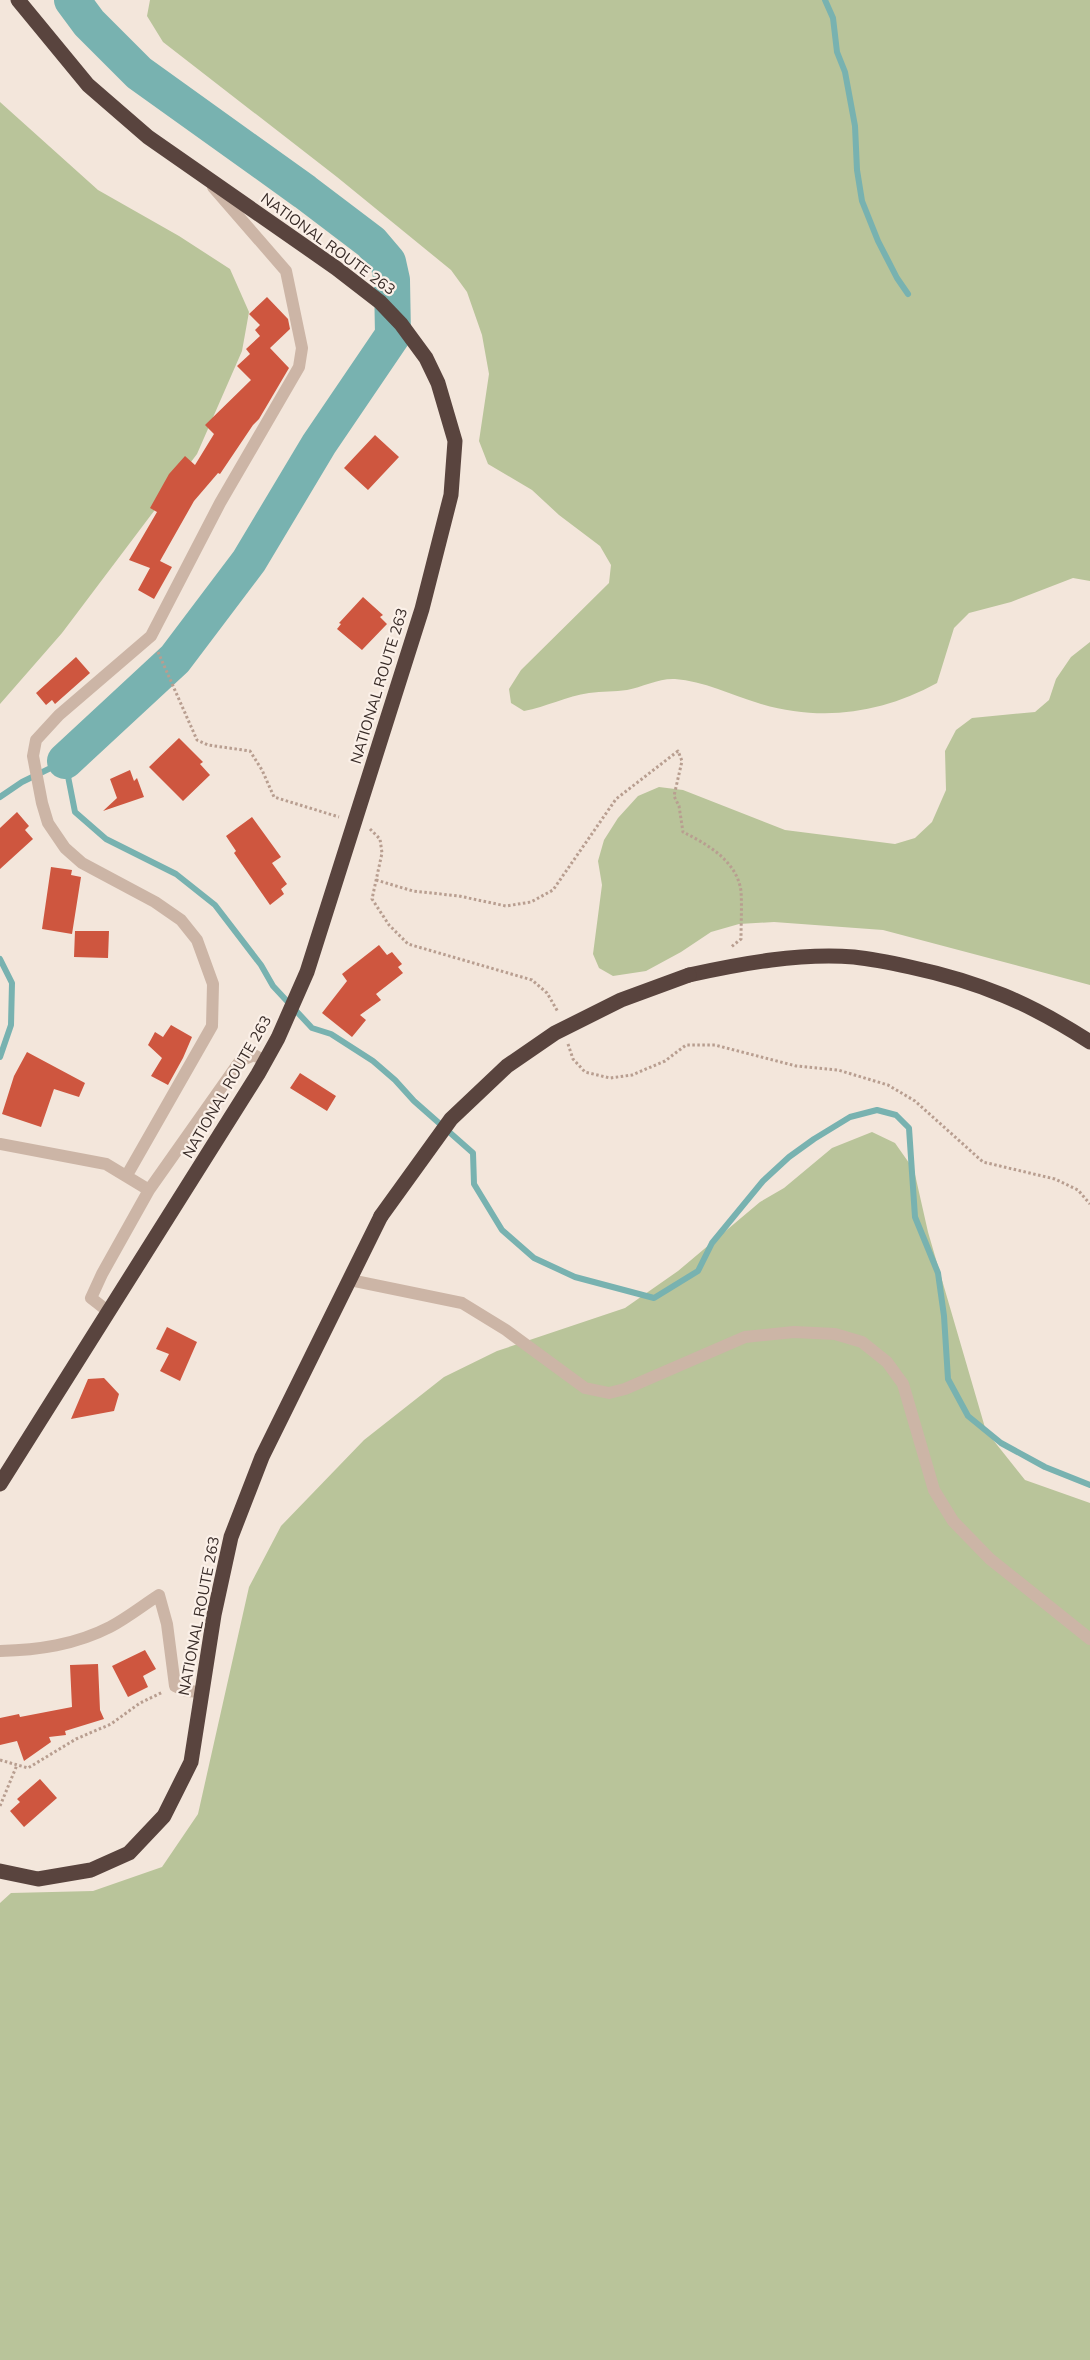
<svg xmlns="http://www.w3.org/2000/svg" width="1090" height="2360" viewBox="0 0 1090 2360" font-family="Mulish,sans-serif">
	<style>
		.green { fill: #b9c49a }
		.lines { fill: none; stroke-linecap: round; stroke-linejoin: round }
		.stream { stroke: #78b2b0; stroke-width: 6 }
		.river { stroke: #78b2b0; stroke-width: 36 }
		.building { fill: #ce563f }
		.path { stroke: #b89e90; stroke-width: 3; stroke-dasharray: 2.5 2.5; stroke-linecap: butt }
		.street { stroke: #ccb5a6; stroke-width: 12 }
		.highway { stroke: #59443e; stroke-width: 15 }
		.highway-bridge { stroke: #59443e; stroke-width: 15 }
		.labels { text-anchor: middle; stroke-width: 4.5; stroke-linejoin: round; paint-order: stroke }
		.street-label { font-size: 15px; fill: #382b27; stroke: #fbf0e8 }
	</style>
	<rect width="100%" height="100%" fill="#f3e6db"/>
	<path class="green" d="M150,0H1090V581L1073,578L1011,602L969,613L954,628L937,683C881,714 820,722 758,703C732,695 703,681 675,679C660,678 642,687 627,690C615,692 602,691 589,693C567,696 546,707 524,711L511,703L509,689L521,670L609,583L611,565L600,546L559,515L532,490L488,464L479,441L489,374L482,335L467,292L451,270L337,177L163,42L147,16Z
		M0,102L98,190L179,236L230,269L249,312L242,351L197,454L62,633L0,704Z
		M1090,642V985L883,930L774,922L739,924L711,932L681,952L646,971L613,976L599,968L593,954L602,885L598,861L604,840L618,818L638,796L659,787L683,790L785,830L895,844L915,838L932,822L946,790L945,751L956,730L972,718L1035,712L1049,700L1056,679L1071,657Z
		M872,1132L895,1143L914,1170L928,1232L986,1431L1025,1480L1090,1503V2360H0V1903L11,1893L93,1891L162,1867L198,1814L249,1587L281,1526L364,1440L444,1377L497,1351L625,1308L678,1271L760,1202L784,1188L832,1148Z"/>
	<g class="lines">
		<path class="stream" d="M825,0L833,18L837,52L845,72L855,126L857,170L862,201L878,241L897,278L908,294
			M0,797L22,782L65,761L75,812L106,839L176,874L215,905L261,965L273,986L312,1028L331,1034L373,1061L395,1080L414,1101L473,1153L474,1184L502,1230L534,1258L575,1277L654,1298L698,1271L712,1243L763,1181L789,1157L814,1139L850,1117L877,1110L896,1115L909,1128L915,1217L938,1273L944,1316L948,1379L968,1416L1001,1443L1045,1467L1090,1485
			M0,959L12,983L11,1025L0,1057"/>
		<path class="river" d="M65,761L175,659L249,561L319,444L393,335L392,280L388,262L371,242L305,192L139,73L89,23L72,0"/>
	</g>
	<path class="building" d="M267,297L288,319L290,329L270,348L289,368L259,419L253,425L220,474L218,473L194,501L160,561L172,567L154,599L138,590L150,568L129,560L157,512L150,508L169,474L185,456L195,465L214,434L205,425L251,380L237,366L250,354L246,349L260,336L255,330L260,325L249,314Z
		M375,435L399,457L368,490L344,468Z
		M363,597L383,615L380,617L387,624L362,650L337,629L341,624L339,623Z
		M76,657L90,673L55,704L52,700L46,705L36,693Z
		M179,738L203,762L200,764L210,775L183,801L149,767Z
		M130,770L134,781L137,778L144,797L103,811L117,798L110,779Z
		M17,812L29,826L25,830L33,839L0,869V828Z
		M252,817L281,857L272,863L287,884L281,889L284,894L270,905L234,853L236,851L226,836Z
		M51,867L72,870L71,875L81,877L72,934L42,929Z
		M75,931H109L108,958L74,957Z
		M379,945L387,955L392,952L402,964L398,967L403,973L376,994L381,1000L360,1015L366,1020L352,1037L322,1013L347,981L342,974Z
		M171,1025L192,1037L183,1058L168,1085L151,1076L162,1058L148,1045L155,1032L163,1037Z
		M27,1052L85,1083L79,1097L54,1089L41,1127L2,1114L14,1076Z
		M300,1073L336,1096L327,1111L290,1088Z
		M167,1327L197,1342L180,1381L160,1371L169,1354L156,1349Z
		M104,1378L119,1394L114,1411L71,1419L88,1379Z
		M145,1650L156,1669L143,1676L148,1687L128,1697L112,1666Z
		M98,1664L100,1710L104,1719L65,1731L66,1735L49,1737L51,1742L24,1761L17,1741L0,1745V1718L19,1714L20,1717L72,1707L70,1665Z
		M40,1779L57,1798L24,1827L10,1811L20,1802L17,1799Z"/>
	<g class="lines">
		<path class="path" d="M158,652L197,740L208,745L250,751L262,770L274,797L339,817
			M370,829L380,839L382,853L372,899L389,925L408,944L532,980L547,993L558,1012
			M376,880L413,891L459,896L506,906L531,902L553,890L616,799L678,751L682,761L674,796L679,806L683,832C707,844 737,861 741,891C742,907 741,923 741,939L730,948
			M568,1044L573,1059L585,1072L610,1078L632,1075L665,1061L686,1045H715L796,1066L838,1070L888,1085L915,1101L983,1162L1055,1179L1078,1190L1090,1204
			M0,1760L28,1768L76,1739L111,1724L140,1703L163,1692
			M0,1806L17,1765"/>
		<path class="street" d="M0,1144L106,1164L149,1190L102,1274L91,1298L109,1312
			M127,1175L212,1026L213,984L197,940L181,920L155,902L82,863L65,848L48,823L42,803L33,756L36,740L59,715L151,636L220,503L299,367L302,348L286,271L213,187
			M149,1190L240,1061L254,1055L265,1061
			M350,1280L462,1303L506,1330L585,1388L609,1393L625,1389L745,1337L794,1332L835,1334L862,1342L887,1362L903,1384L934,1490L953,1521L990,1559L1090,1639
			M0,1651C38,1650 75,1645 110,1627C127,1618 142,1606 159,1595L167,1624L175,1686L186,1691L202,1692"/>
		<path class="highway" d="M689,975C743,963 799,953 854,957C873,959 892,963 910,967C980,982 1030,1003 1090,1042
			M0,1484L258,1074L278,1038L307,972L422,609L451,495L455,441L438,383L426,358L401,324L380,302L336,268L148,137L88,85L18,0
			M0,1871L38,1879L91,1870L129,1853L164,1816L191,1762L214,1615L231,1537L262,1457L381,1216"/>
		<path class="highway-bridge" d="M381,1216L451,1119L507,1066L555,1033L621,1000L689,975"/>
	</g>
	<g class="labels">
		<g class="street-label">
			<text transform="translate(328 244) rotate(36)" y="5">NATIONAL ROUTE 263</text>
			<text transform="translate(379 686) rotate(-73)" y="5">NATIONAL ROUTE 263</text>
			<text transform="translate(227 1087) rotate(-60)" y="5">NATIONAL ROUTE 263</text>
			<text transform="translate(199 1616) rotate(-79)" y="5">NATIONAL ROUTE 263</text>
		</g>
	</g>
</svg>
